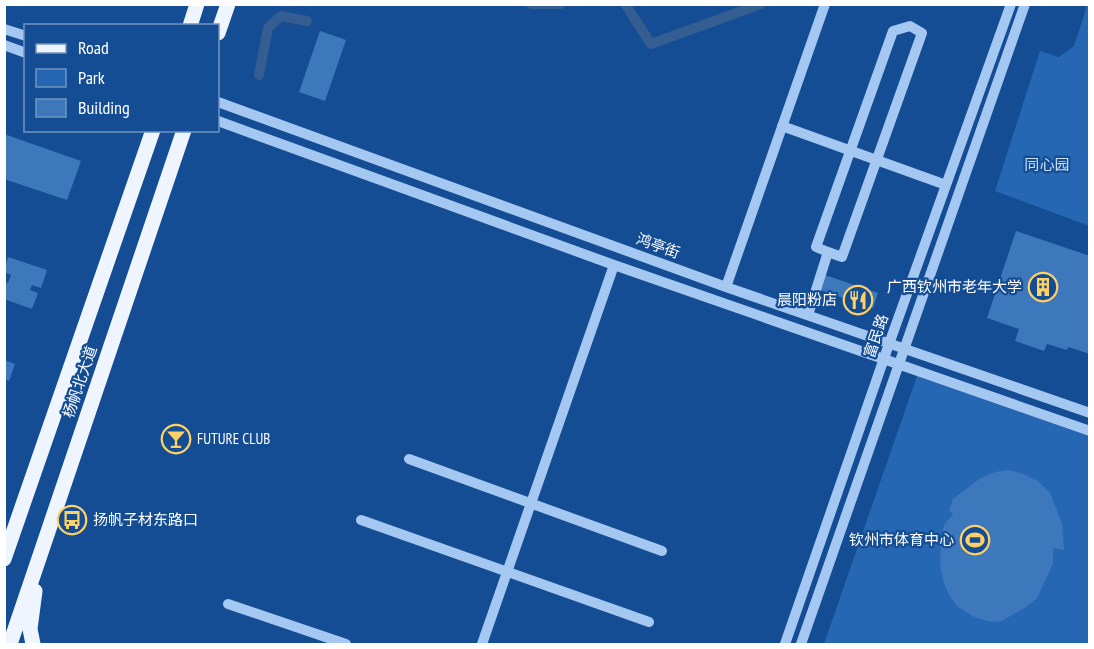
<svg xmlns="http://www.w3.org/2000/svg" width="1094" height="649" viewBox="0 0 1094 649" font-family="'PT Sans Narrow','Noto Sans SC',sans-serif">
	<style>
		.green { fill: #2667b3 }
		.lines { fill: none; stroke-linecap: round; stroke-linejoin: round }
		.canal { stroke: #345d91; stroke-width: 10 }
		.building { fill: #3d77bc }
		.minor { stroke: #a4c8f2; stroke-width: 10 }
		.major { stroke: #eef5ff; stroke-width: 15 }
		.labels { text-anchor: middle; stroke-width: 4.5; stroke-linejoin: round; paint-order: stroke }
		.park-label { font-size: 15px; fill: #cbe2fc; stroke: #144d94 }
		.street-label { font-size: 15px; fill: #fff; stroke: #144d94 }
		.poi-label { font-size: 15px; fill: #fff; stroke: #144d94; text-anchor: end }
	</style>
	<rect width="100%" height="100%" fill="#144d94"/>
	<path class="green" d="M1085,5H1090L1089,226L995,191L1040,51L1059,57L1074,46L1086,9Z
		M917,376L1089,436V644H824Z"/>
	<g class="lines">
		<path class="canal" d="M531,4H561
			M625,4L651,44L761,4
			M259,75L268,28L281,16L307,21"/>
	</g>
	<path class="building" d="M320,31L346,40L325,101L299,92Z
		M4,134L81,161L67,200L4,179Z
		M1016,231L1090,256V354L1068,347L1067,350L1047,344L1044,351L1015,341L1019,329L987,318Z
		M8,257L47,270L41,288L32,285L30,290L38,293L32,309L4,299V282L8,283L11,275L4,272Z
		M825,275L878,293L873,308L820,290Z
		M4,360L15,364L9,381L4,379Z
		M1009,470L1023,474L1038,481L1050,493L1062,523L1064,550L1053,548V564L1037,598L1026,607L1000,622L987,621L974,617L957,606L949,595L944,583L940,565L941,540L944,525L953,514L949,510L953,499L979,479L995,472Z"/>
	<g class="lines">
		<path class="minor" d="M4,29L26,36
			M4,45L26,53
			M218,102L726,287L1090,413
			M218,121L614,265L1090,431
			M782,126L946,185
			M726,287L825,4
			M808,315L828,252L842,257L922,33L910,26L893,31L816,247L828,252
			M409,459L662,551
			M361,520L649,622
			M228,604L346,644
			M482,644L614,265
			M785,644L889,344L1011,4
			M801,644L1025,4"/>
		<path class="major" d="M190,26L197,4
			M218,33L228,4
			M4,559L153,130
			M10,644L184,130
			M33,644L30,629L35,591"/>
	</g>
	<defs>
		<g id="building-ring" transform="scale(1.5)"><circle r="9.5" fill="#144d94" stroke="#ffd164" stroke-width="1.5"/><path d="M-4-6H4V6H1V3H-1V6H-4ZM-2.5-4.3h1.7v1.8h-1.7ZM.8-4.3h1.7v1.8H.8ZM-2.5-1h1.7V.8h-1.7ZM.8-1h1.7V.8H.8Z" fill="#ffd164"/></g>
		<g id="restaurant-ring" transform="scale(1.5)"><circle r="9.5" fill="#144d94" stroke="#ffd164" stroke-width="1.5"/><path d="M-5-6h1v4h1v-4h1v4h1v-4h1v5L-1.5 .5V6h-2V.5L-5-1ZM5-6V6H3V1.5H1.5Q1.5-4 5-6Z" fill="#ffd164"/></g>
		<g id="bar-ring" transform="scale(1.5)"><circle r="9.5" fill="#144d94" stroke="#ffd164" stroke-width="1.5"/><path d="M-6-5H6L.8 .8V4.5H3.5V6h-7V4.5H-.8V.8Z" fill="#ffd164"/></g>
		<g id="bus-ring" transform="scale(1.5)"><circle r="9.5" fill="#144d94" stroke="#ffd164" stroke-width="1.5"/><path d="M-5-6H5V4H4V6H2V4H-2V6H-4V4H-5ZM-3.5-4V0h7V-4ZM-3.5 1.2v1.5H-2V1.2ZM2 1.2v1.5H3.5V1.2Z" fill="#ffd164"/></g>
		<g id="stadium-ring" transform="scale(1.5)"><circle r="9.5" fill="#144d94" stroke="#ffd164" stroke-width="1.5"/><path d="M0-5a6.5 5 0 1 0 0 10a6.5 5 0 1 0 0-10ZM-3.5-1.8h7v3.6h-7Z" fill="#ffd164"/></g>
	</defs>
	<g fill-rule="evenodd">
		<use href="#building-ring" x="1043" y="287"/>
		<use href="#restaurant-ring" x="858" y="300"/>
		<use href="#bar-ring" x="176" y="439"/>
		<use href="#bus-ring" x="72" y="520"/>
		<use href="#stadium-ring" x="975" y="540"/>
	</g>
	<g class="labels">
		<g class="park-label">
			<text x="1047" y="170">同心园</text>
		</g>
		<g class="street-label">
			<text transform="translate(658 246) rotate(20)" y="5">鸿亭街</text>
			<text transform="translate(876 336) rotate(-71)" y="5">富民路</text>
			<text transform="translate(80 382) rotate(-71)" y="5">杨帆北大道</text>
		</g>
		<g class="poi-label">
			<text x="1022" y="292">广西钦州市老年大学</text>
			<text x="837" y="305">晨阳粉店</text>
			<text x="197" y="444" text-anchor="start">FUTURE CLUB</text>
			<text x="93" y="525" text-anchor="start">扬帆子材东路口</text>
			<text x="954" y="545">钦州市体育中心</text>
		</g>
	</g>
	<rect width="1094" height="649" fill="none" stroke="#ffffff" stroke-width="12"/>
	<rect x="24" y="24" width="195" height="108" fill="#144d94" stroke="#7294bf" stroke-width="1.5"/>
	<rect x="36" y="44" width="30" height="9" fill="#eef5ff" stroke="#7294bf" stroke-width="1.5"/>
	<text x="78" y="54" font-size="18" fill="#ffffff">Road</text>
	<rect x="36" y="69" width="30" height="18" fill="#2667b3" stroke="#7294bf" stroke-width="1.5"/>
	<text x="78" y="84" font-size="18" fill="#ffffff">Park</text>
	<rect x="36" y="99" width="30" height="18" fill="#3d77bc" stroke="#7294bf" stroke-width="1.5"/>
	<text x="78" y="114" font-size="18" fill="#ffffff">Building</text>
</svg>
